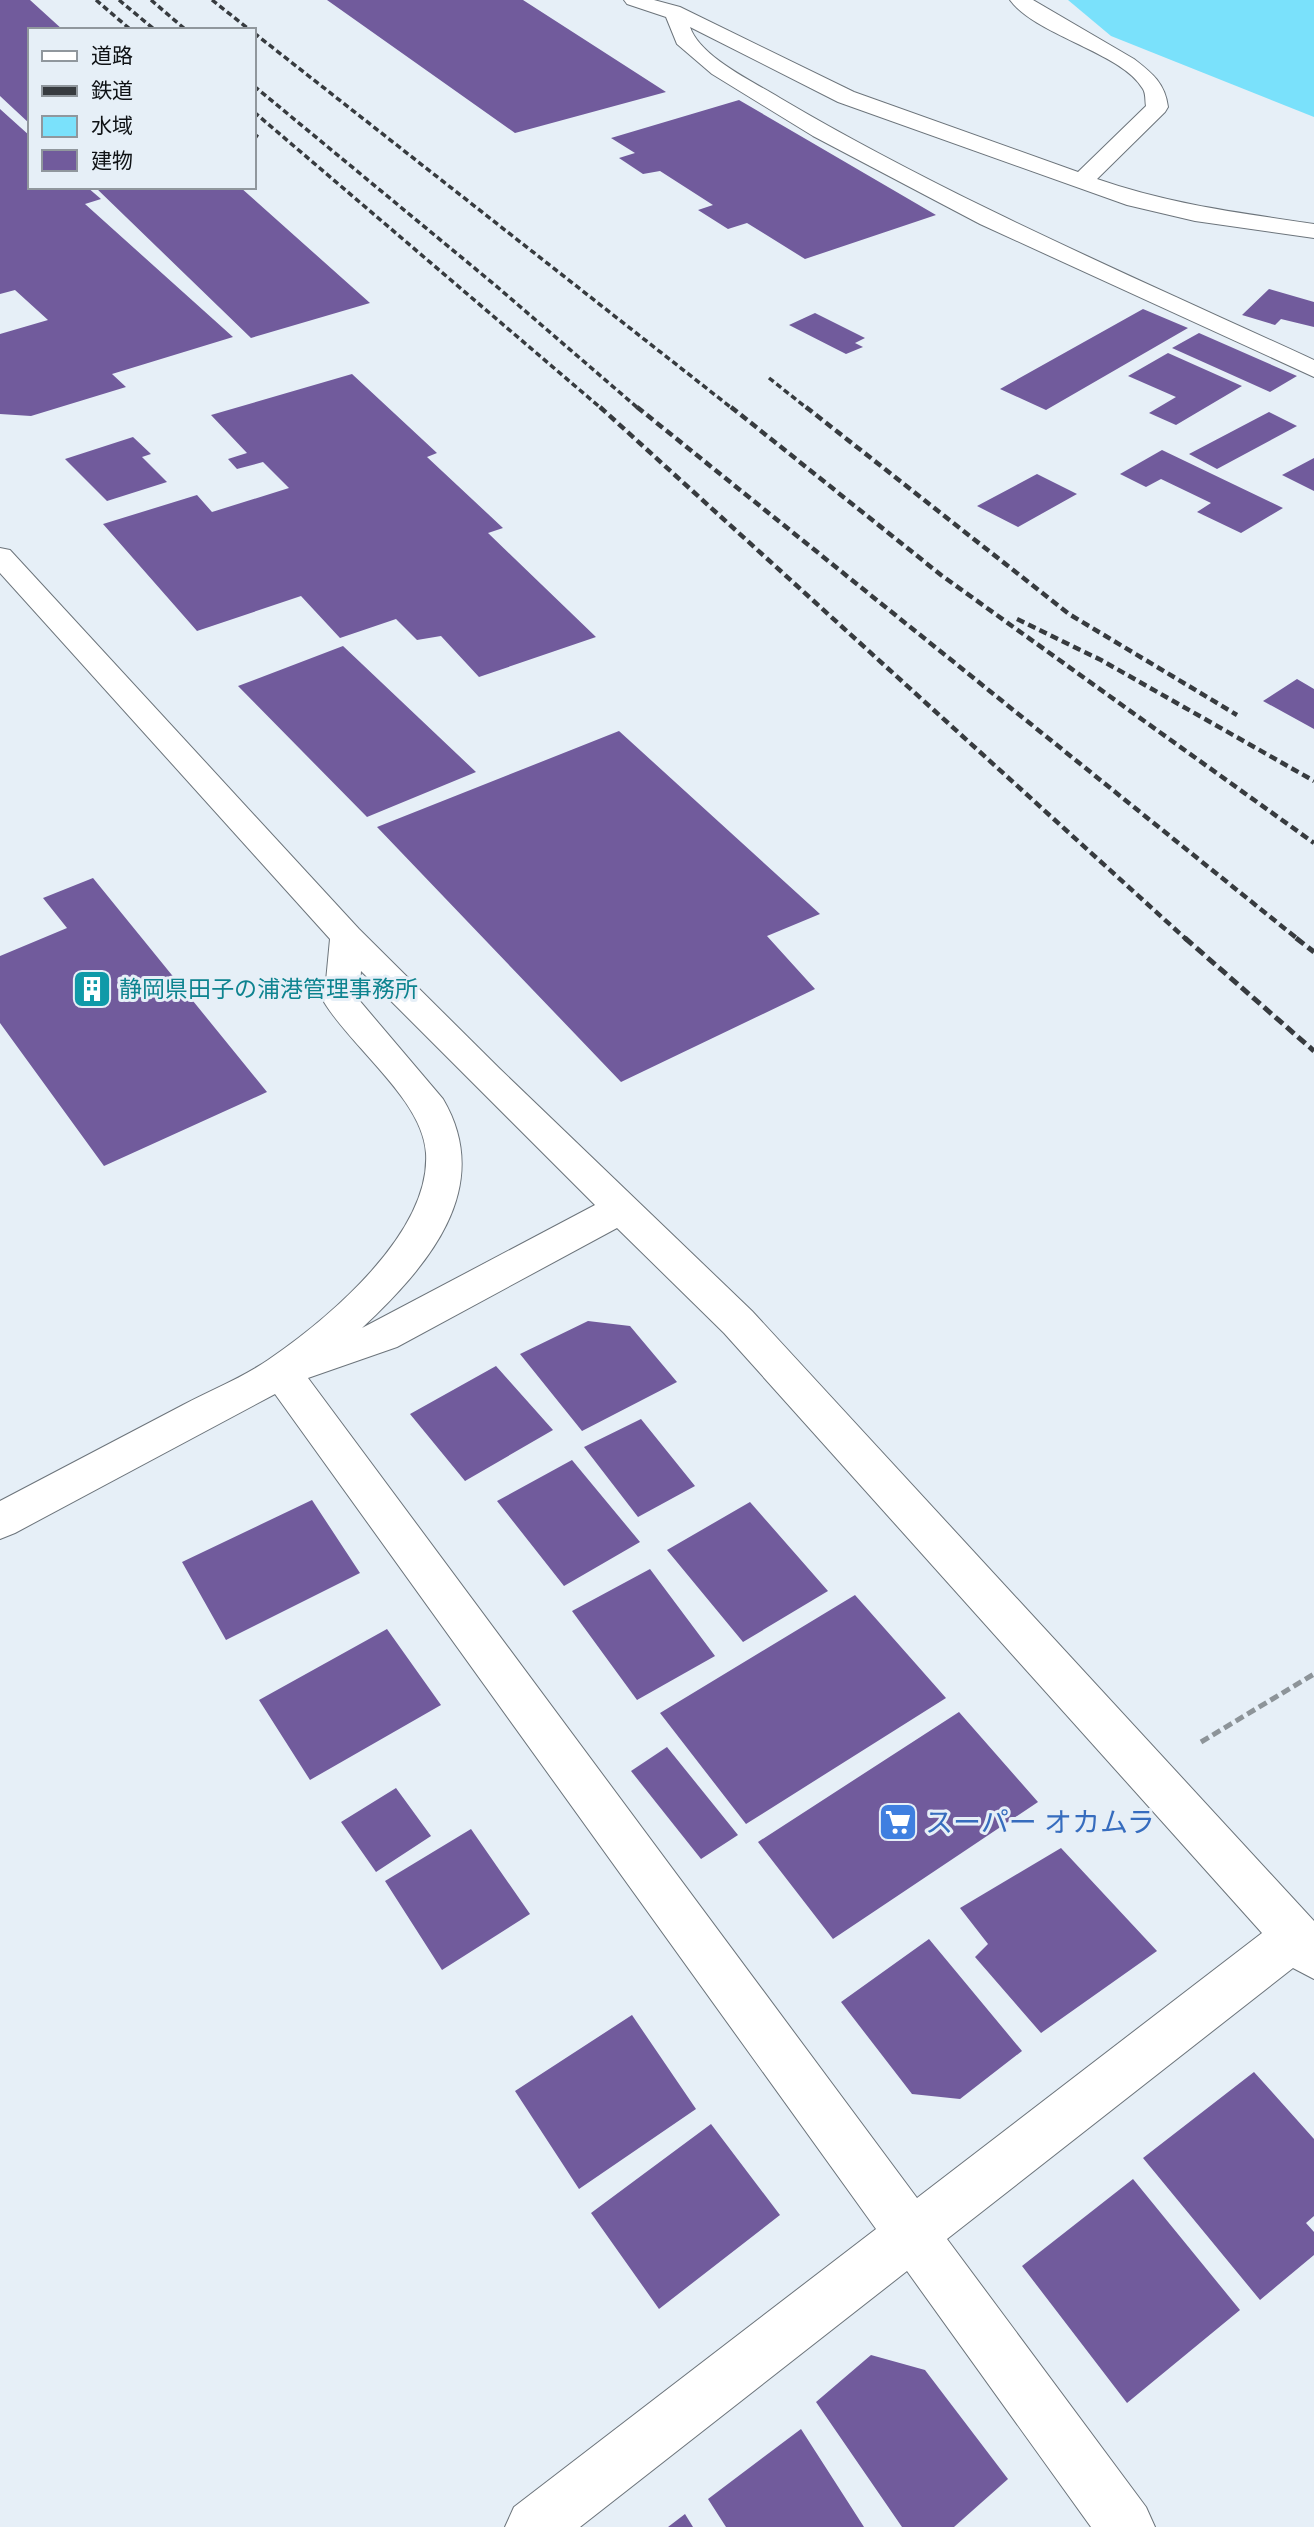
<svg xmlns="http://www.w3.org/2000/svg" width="1314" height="2527" viewBox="0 0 1314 2527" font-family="'Noto Sans','Noto Sans JP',sans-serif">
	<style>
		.water { fill: #7ae1fb }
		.building { fill: #715b9c }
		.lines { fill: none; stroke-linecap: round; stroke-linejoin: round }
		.minor-casing { stroke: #6c747b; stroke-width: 2 }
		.path { stroke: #8d9499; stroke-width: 5; stroke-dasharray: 9 4.5; stroke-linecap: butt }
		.minor { fill: #fff; fill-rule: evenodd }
		.rail-far2 { stroke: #373b3f; stroke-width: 3.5; stroke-dasharray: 6 3.5; stroke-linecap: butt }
		.rail-far1 { stroke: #373b3f; stroke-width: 4.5; stroke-dasharray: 8 4.5; stroke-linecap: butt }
		.rail { stroke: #373b3f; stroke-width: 5; stroke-dasharray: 10 5; stroke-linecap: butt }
		.labels { text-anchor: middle; stroke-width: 6; stroke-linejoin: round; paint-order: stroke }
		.culture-label { font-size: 23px; fill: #0d838f; stroke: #e6eff7; text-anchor: start }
		.near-shop-label { font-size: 28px; fill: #366cbe; stroke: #e6eff7; text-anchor: start }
	</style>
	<rect width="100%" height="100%" fill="#e6eff7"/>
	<path class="water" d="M1068,0H1314V117L1111,36Z"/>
	<path class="building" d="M0,0H30L63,30H30V124L0,96Z
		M327,0H523L666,92L515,133Z
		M739,100L936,215L805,259L747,223L728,229L698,210L713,205L660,171L643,174L619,158L635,153L611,138Z
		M0,109L30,136V187H87L101,199L85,204L233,337L112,374L126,387L31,416L0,414V334L48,320L15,290L0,294Z
		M95,187H240L370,303L251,338Z
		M1269,289L1314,302V327L1281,319L1275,325L1242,315Z
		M1143,309L1188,328L1046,410L1000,389Z
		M815,313L865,338L855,343L863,347L846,354L789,325Z
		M1199,333L1297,376L1270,392L1172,348Z
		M1168,353L1242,386L1176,425L1149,413L1176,397L1128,376Z
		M352,374L437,453L427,457L503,528L488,533L596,637L479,677L441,636L417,640L396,619L340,638L301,596L197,631L103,524L197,495L212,512L289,488L263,462L237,469L228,459L247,453L211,415Z
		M1269,412L1297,426L1217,469L1189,454Z
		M133,437L151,454L142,457L167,482L107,501L65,459Z
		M1162,450L1283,508L1241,533L1197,512L1211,503L1161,479L1146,487L1120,474Z
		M1314,458V491L1282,475Z
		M1037,474L1077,494L1018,527L977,506Z
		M343,646L476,772L367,817L238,686Z
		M1297,679L1314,689V729L1263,701Z
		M619,731L820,914L767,936L815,989L621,1082L377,827Z
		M93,878L267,1092L104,1166L0,1023V956L67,928L43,898Z
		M588,1321L630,1326L677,1382L582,1431L520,1354Z
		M496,1366L553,1430L465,1481L410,1414Z
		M641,1419L695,1486L638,1517L584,1447Z
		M572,1460L640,1542L564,1586L497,1501Z
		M312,1500L360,1573L226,1640L182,1562Z
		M750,1502L828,1591L743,1642L667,1550Z
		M650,1569L715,1656L637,1700L572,1611Z
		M855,1595L946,1698L746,1824L660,1713Z
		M387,1629L441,1705L310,1780L259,1700Z
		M959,1712L1038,1802L833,1939L758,1842Z
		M667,1747L738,1835L701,1859L631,1771Z
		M396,1788L431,1836L376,1872L341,1822Z
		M471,1829L530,1914L442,1970L385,1881Z
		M1061,1848L1157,1951L1041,2033L975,1957L988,1944L960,1908Z
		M929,1939L1022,2051L960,2099L912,2094L841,2002Z
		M632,2015L696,2109L579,2189L515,2091Z
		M1254,2072L1314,2139V2216L1306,2223L1314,2232V2255L1260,2300L1143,2158Z
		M711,2124L780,2215L659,2309L591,2213Z
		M1133,2179L1240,2310L1127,2403L1022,2266Z
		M871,2355L925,2370L1008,2479L954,2527H902L816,2402Z
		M801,2429L864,2527H726L708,2499Z
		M685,2514L693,2527H668Z"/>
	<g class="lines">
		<g class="minor-casing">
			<path id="minor" d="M624,0H654L680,7L854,92L1078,172L1146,106C1145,101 1146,94 1143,89C1123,53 1035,35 1010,0H1033L1134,59C1152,73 1165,83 1168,107L1165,112L1097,179C1168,204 1240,213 1314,224V238L1195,221L1127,205L838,102L690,27C700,57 754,82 780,98C951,199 1134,277 1314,360V377L980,224L813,136L712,74L677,44L666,17L627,4Z
				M0,548L10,550L359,929L500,1069L752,1311L1314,1921V1979L1293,1968L947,2239L1146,2507L1155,2527H1091L907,2271L580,2527H505L514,2507L876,2229L275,1394L15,1533L0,1539V1501C61,1469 122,1437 183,1405C211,1390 242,1378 268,1360C328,1319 431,1233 426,1153C423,1100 352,1048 324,1002L330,939L0,573ZM361,971L595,1205L362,1328C426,1268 496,1189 443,1099L359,1000ZM617,1228L724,1333L1262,1933L917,2198L308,1378L397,1347Z"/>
		</g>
		<path class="path" d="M1201,1742L1314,1674"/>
		<use href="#minor" class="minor"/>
		<path class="rail-far2" d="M96,0L131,30
			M119,0L155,30
			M151,0L186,30
			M212,0L250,30
			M254,33L733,409
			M254,86L495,285L639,409
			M254,112L602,409
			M254,134L258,137
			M769,378L808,409"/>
		<path class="rail-far1" d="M600,407L1187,940
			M637,407L1299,940
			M731,407L941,575L1314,843
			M806,407L1069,614L1237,715
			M1017,619L1101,660L1314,781"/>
		<path class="rail" d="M1185,938L1314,1051
			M1296,938L1314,952"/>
	</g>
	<defs>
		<g id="building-square" transform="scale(2.0125)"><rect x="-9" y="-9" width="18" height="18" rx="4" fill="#0f9aa8" stroke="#e6eff7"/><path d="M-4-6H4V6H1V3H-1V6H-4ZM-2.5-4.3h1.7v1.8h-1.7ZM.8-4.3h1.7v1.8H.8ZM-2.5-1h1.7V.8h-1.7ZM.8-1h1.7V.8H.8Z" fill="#fff"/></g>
		<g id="supermarket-square" transform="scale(2.0125)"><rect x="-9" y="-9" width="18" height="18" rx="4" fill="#3f7fe0" stroke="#e6eff7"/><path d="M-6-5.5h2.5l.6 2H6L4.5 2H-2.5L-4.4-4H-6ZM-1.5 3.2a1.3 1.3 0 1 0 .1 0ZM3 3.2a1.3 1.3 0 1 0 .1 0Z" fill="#fff"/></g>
	</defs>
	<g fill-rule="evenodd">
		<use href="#building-square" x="92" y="989"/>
		<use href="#supermarket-square" x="898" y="1822"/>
	</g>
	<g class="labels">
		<g class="culture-label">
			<text x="119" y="997">静岡県田子の浦港管理事務所</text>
		</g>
		<g class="near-shop-label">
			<text x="925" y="1832">スーパー オカムラ</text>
		</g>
	</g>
	<rect x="28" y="28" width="228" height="161" fill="#e6eff7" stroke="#90979d" stroke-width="2"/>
	<rect x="42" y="51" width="35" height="10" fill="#ffffff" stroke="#90979d" stroke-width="2"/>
	<text x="91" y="63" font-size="21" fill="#0f1215">道路</text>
	<rect x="42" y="86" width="35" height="10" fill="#373b3f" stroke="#90979d" stroke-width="2"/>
	<text x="91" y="98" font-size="21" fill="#0f1215">鉄道</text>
	<rect x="42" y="116" width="35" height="21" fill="#7ae1fb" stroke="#90979d" stroke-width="2"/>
	<text x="91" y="133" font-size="21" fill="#0f1215">水域</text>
	<rect x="42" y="150" width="35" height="21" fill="#715b9c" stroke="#90979d" stroke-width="2"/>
	<text x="91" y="168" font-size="21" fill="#0f1215">建物</text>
</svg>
